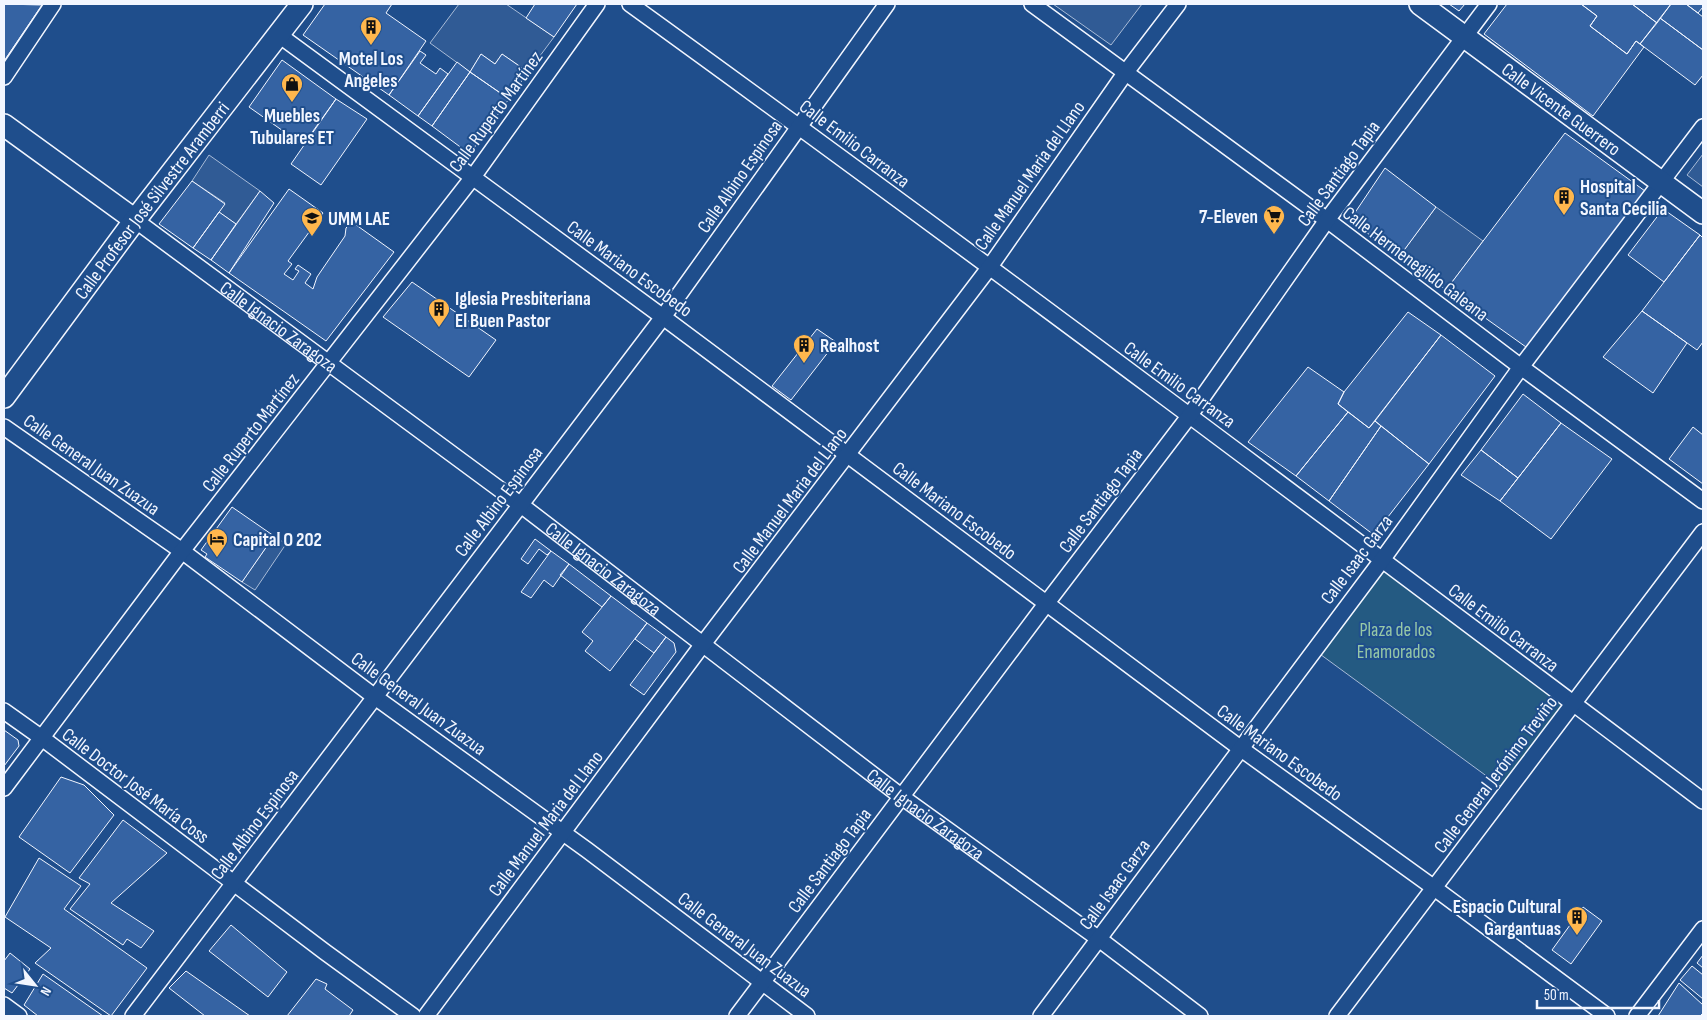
<svg xmlns="http://www.w3.org/2000/svg" width="1707" height="1020" viewBox="0 0 1707 1020" font-family="'Sofia Sans Condensed',sans-serif">
	<style>
		.green { fill: #245a82; stroke: #a8bbd7 }
		.parking { fill: #305b95; stroke: #a8bbd7 }
		.building { fill: #3563a3; stroke: #f2f6ff }
		.lines { fill: none; stroke-linecap: round; stroke-linejoin: round }
		.street-casing { stroke: #f2f6ff; stroke-width: 18 }
		.secondary-casing { stroke: #f2f6ff; stroke-width: 24 }
		.street { stroke: #1f4e8c; stroke-width: 15 }
		.secondary { stroke: #1f4e8c; stroke-width: 21 }
		.labels { text-anchor: middle; stroke-width: 4; stroke-linejoin: round; paint-order: stroke }
		.poi-label { font-size: 19px; font-weight: bold; fill: #f2f6ff; stroke: #1f4e8c; text-anchor: start }
		.street-label { font-size: 19px; fill: #f2f6ff; stroke: #1f4e8c }
		.park-label { font-size: 19px; fill: #97c8a6; stroke: #1f4e8c }
	</style>
	<rect width="100%" height="100%" fill="#1f4e8c"/>
	<path class="green" d="M1382,560L1574,704L1507,791L1313,649Z"/>
	<path class="parking" d="M459,4H506L554,37L528,72L502,54L495,64L481,54L470,72L430,43Z
		M1053,4H1142L1111,45Z
		M1703,154V187L1687,175Z
		M209,155L260,191L236,224L219,212L225,203L192,181Z
		M1436,207L1483,241L1446,290L1399,257Z
		M274,536L286,544L255,590L242,582Z"/>
	<path class="building" d="M4,4L42,5L4,61Z
		M325,4H392L386,13L426,41L389,95L303,35Z
		M535,4H577L554,37L526,18Z
		M1449,4H1465L1459,11Z
		M1507,4H1581L1597,16L1590,26L1627,54L1636,41L1644,47L1593,116L1484,34Z
		M1581,4H1632L1657,23L1640,44L1636,41L1627,54L1590,26L1597,16Z
		M1632,4H1671L1657,23Z
		M1671,4H1686L1703,17V50L1660,18Z
		M1686,4H1703V7L1698,13Z
		M1660,18L1703,50V75L1695,85L1640,44Z
		M420,51L426,55L420,63L436,74L440,68L448,74L418,116L389,95Z
		M481,54L495,64L502,54L528,72L509,99L470,72Z
		M282,60L336,99L303,145L249,107Z
		M457,62L470,72L432,126L418,116Z
		M470,72L509,99L474,148L463,149L432,126Z
		M336,99L367,119L321,185L291,164Z
		M1565,133L1645,191L1526,347L1446,290Z
		M1385,168L1436,207L1399,257L1350,220Z
		M192,181L225,204L193,248L159,224Z
		M289,189L323,213L288,261L292,264L284,274L293,280L299,271L295,269L298,265L311,274L305,283L313,289L317,277L345,236L346,228L352,222L394,252L326,341L229,273Z
		M260,191L274,203L229,273L211,260Z
		M1663,209L1700,235L1664,282L1628,255Z
		M219,212L236,224L211,260L193,248Z
		M1700,235L1703,238V342L1697,350L1642,311Z
		M412,282L496,340L469,377L383,317Z
		M1642,311L1687,343L1653,393L1603,357Z
		M1408,312L1441,335L1369,428L1338,404L1344,392Z
		M817,329L836,342L791,400L772,386Z
		M1441,335L1495,376L1429,464L1375,421Z
		M1308,367L1344,392L1338,404L1348,412L1296,476L1248,442Z
		M1523,394L1561,423L1518,478L1481,450Z
		M1348,412L1369,428L1375,421L1381,426L1329,501L1296,476Z
		M1561,423L1612,459L1551,539L1500,501Z
		M1381,426L1429,464L1374,535L1329,501Z
		M1693,427L1703,435V484L1669,459Z
		M1481,450L1518,478L1500,501L1461,475Z
		M232,507L274,536L242,582L205,557L207,554L201,550Z
		M535,539L551,551L547,555L539,549L528,564L521,559Z
		M551,551L569,564L553,587L544,580L531,598L521,592Z
		M569,564L611,596L602,607L560,575Z
		M611,596L647,623L610,671L585,651L593,641L582,632Z
		M647,623L666,637L654,653L635,639Z
		M666,637L674,643L676,652L644,695L630,685Z
		M4,730L18,740L19,746L4,766Z
		M61,777L84,785L114,815L70,873L19,837Z
		M123,820L167,853L111,903L154,931L141,948L127,939L123,945L70,909L90,884L79,878Z
		M39,858L81,886L64,909L147,968L111,1016L35,963L51,948L5,917Z
		M1583,907L1602,921L1571,964L1552,950Z
		M231,925L287,972L268,997L209,951Z
		M10,953L30,969L12,993L4,988V961Z
		M1703,955V968L1697,963Z
		M1692,966L1703,975V999L1680,980Z
		M186,971L250,1016H205L169,988Z
		M43,974L103,1016H38L24,1005Z
		M316,979L327,984L325,989L353,1010L349,1016H287Z
		M1679,983L1703,1005V1013L1700,1016H1658Z"/>
	<g class="lines">
		<g class="street-casing">
			<g id="street">
				<path d="M630,4C991,265 1347,533 1703,801"/>
				<path d="M1032,4L1327,220L1521,367L1703,501"/>
				<path d="M279,35L663,317L1240,748L1433,887L1607,1016"/>
				<path d="M4,77L53,4"/>
				<path id="s1" d="M135,220L521,505L902,797L1099,939L1200,1016"/>
				<path d="M4,427L182,551L375,697L587,850L807,1016"/>
				<path d="M4,711L42,738L325,952L413,1016"/>
				<path d="M4,788L182,551L473,177L597,4"/>
				<path d="M4,1005L19,1016"/>
				<path d="M133,1016L663,317L887,4"/>
				<path d="M426,1016L703,644L989,268L1126,72L1178,4"/>
				<path d="M737,1016L1046,604L1190,415L1327,220L1489,4"/>
				<path d="M1041,1016L1382,560L1521,367L1703,127"/>
				<path d="M1337,1016L1703,532"/>
				<path d="M1637,1016L1703,929"/>
			</g>
		</g>
		<g class="secondary-casing">
			<g id="secondary">
				<path id="s2" d="M1420,4L1703,213"/>
				<path d="M4,125L135,220"/>
				<path id="s3" d="M4,397L135,220L302,4"/>
			</g>
		</g>
		<use href="#street" class="street"/>
		<use href="#secondary" class="secondary"/>
	</g>
	<defs>
		<g id="building-pin" transform="scale(1.125)"><path d="M0 17L-7.5 6A9.5 9.5 0 1 1 7.5 6Z" fill="#ffb74d" stroke="#1f4e8c"/><path d="M-4-6H4V6H1V3H-1V6H-4ZM-2.5-4.3h1.7v1.8h-1.7ZM.8-4.3h1.7v1.8H.8ZM-2.5-1h1.7V.8h-1.7ZM.8-1h1.7V.8H.8Z" fill="#111"/></g>
		<g id="shop-pin" transform="scale(1.125)"><path d="M0 17L-7.5 6A9.5 9.5 0 1 1 7.5 6Z" fill="#ffb74d" stroke="#1f4e8c"/><path d="M-5-2.5h2.3a2.7 3.5 0 0 1 5.4 0H5L5.5 6h-11ZM-1.5-2.5h3a1.5 2.3 0 0 0-3 0Z" fill="#111"/></g>
		<g id="supermarket-pin" transform="scale(1.125)"><path d="M0 17L-7.5 6A9.5 9.5 0 1 1 7.5 6Z" fill="#ffb74d" stroke="#1f4e8c"/><path d="M-6-5.5h2.5l.6 2H6L4.5 2H-2.5L-4.4-4H-6ZM-1.5 3.2a1.3 1.3 0 1 0 .1 0ZM3 3.2a1.3 1.3 0 1 0 .1 0Z" fill="#111"/></g>
		<g id="university-pin" transform="scale(1.125)"><path d="M0 17L-7.5 6A9.5 9.5 0 1 1 7.5 6Z" fill="#ffb74d" stroke="#1f4e8c"/><path d="M0-5L7-2L0 1L-7-2ZM-4 1L0 2.5L4 1V4Q0 6-4 4Z" fill="#111"/></g>
		<g id="hotel-pin" transform="scale(1.125)"><path d="M0 17L-7.5 6A9.5 9.5 0 1 1 7.5 6Z" fill="#ffb74d" stroke="#1f4e8c"/><path d="M-6-4.5h1.5V1H6V5H4.5V3h-9V5H-6ZM-4 0a1.8 1.8 0 1 1 3.6 0ZM.5 0V-2.5h3Q6-2.5 6 0Z" fill="#111"/></g>
	</defs>
	<g fill-rule="evenodd">
		<use href="#building-pin" x="371" y="27"/>
		<use href="#shop-pin" x="292" y="84"/>
		<use href="#building-pin" x="1564" y="197"/>
		<use href="#supermarket-pin" x="1274" y="216"/>
		<use href="#university-pin" x="312" y="218"/>
		<use href="#building-pin" x="439" y="309"/>
		<use href="#building-pin" x="804" y="345"/>
		<use href="#hotel-pin" x="217" y="539"/>
		<use href="#building-pin" x="1577" y="917"/>
	</g>
	<g class="labels">
		<g class="poi-label">
			<text x="371" y="65" text-anchor="middle">Motel Los<tspan x="371" dy="22">Angeles</tspan></text>
			<text x="292" y="122" text-anchor="middle">Muebles<tspan x="292" dy="22">Tubulares ET</tspan></text>
			<text x="1580" y="193">Hospital<tspan x="1580" dy="22">Santa Cecilia</tspan></text>
			<text x="1258" y="223" text-anchor="end">7-Eleven</text>
			<text x="328" y="225">UMM LAE</text>
			<text x="455" y="305">Iglesia Presbiteriana<tspan x="455" dy="22">El Buen Pastor</tspan></text>
			<text x="820" y="352">Realhost</text>
			<text x="233" y="546">Capital O 202</text>
			<text x="1561" y="913" text-anchor="end">Espacio Cultural<tspan x="1561" dy="22">Gargantuas</tspan></text>
		</g>
		<g class="street-label">
			<text dy="7" stroke="none"><textPath href="#s2" startOffset="176">Calle Vicente Guerrero</textPath></text>
			<text transform="translate(495 111) rotate(-54)" y="7">Calle Ruperto Martínez</text>
			<text transform="translate(855 143) rotate(37)" y="7">Calle Emilio Carranza</text>
			<text transform="translate(1338 173) rotate(-54)" y="7">Calle Santiago Tapia</text>
			<text transform="translate(1029 175) rotate(-55)" y="7">Calle Manuel Maria del Llano</text>
			<text transform="translate(739 176) rotate(-55)" y="7">Calle Albino Espinosa</text>
			<text dy="7" stroke="none"><textPath href="#s3" startOffset="246">Calle Profesor José Silvestre Aramberri</textPath></text>
			<text transform="translate(1416 263) rotate(37)" y="7">Calle Hermenegildo Galeana</text>
			<text transform="translate(630 268) rotate(36)" y="7">Calle Mariano Escobedo</text>
			<text dy="7" stroke="none"><textPath href="#s1" startOffset="179">Calle Ignacio Zaragoza</textPath></text>
			<text transform="translate(1180 384) rotate(36)" y="7">Calle Emilio Carranza</text>
			<text transform="translate(250 432) rotate(-52)" y="7">Calle Ruperto Martínez</text>
			<text transform="translate(92 464) rotate(35)" y="7">Calle General Juan Zuazua</text>
			<text transform="translate(789 500) rotate(-53)" y="7">Calle Manuel Maria del Llano</text>
			<text transform="translate(1100 500) rotate(-53)" y="7">Calle Santiago Tapia</text>
			<text transform="translate(498 501) rotate(-53)" y="7">Calle Albino Espinosa</text>
			<text transform="translate(955 510) rotate(37)" y="7">Calle Mariano Escobedo</text>
			<text transform="translate(1356 559) rotate(-53)" y="7">Calle Isaac Garza</text>
			<text dy="7" stroke="none"><textPath href="#s1" startOffset="584">Calle Ignacio Zaragoza</textPath></text>
			<text transform="translate(1504 627) rotate(37)" y="7">Calle Emilio Carranza</text>
			<text transform="translate(419 703) rotate(36)" y="7">Calle General Juan Zuazua</text>
			<text transform="translate(1280 752) rotate(36)" y="7">Calle Mariano Escobedo</text>
			<text transform="translate(1495 774) rotate(-53)" y="7">Calle General Jerónimo Treviño</text>
			<text transform="translate(136 785) rotate(37)" y="7">Calle Doctor José María Coss</text>
			<text dy="7" stroke="none"><textPath href="#s1" startOffset="989">Calle Ignacio Zaragoza</textPath></text>
			<text transform="translate(545 823) rotate(-53)" y="7">Calle Manuel Maria del Llano</text>
			<text transform="translate(254 824) rotate(-53)" y="7">Calle Albino Espinosa</text>
			<text transform="translate(829 860) rotate(-53)" y="7">Calle Santiago Tapia</text>
			<text transform="translate(1114 884) rotate(-54)" y="7">Calle Isaac Garza</text>
			<text transform="translate(745 944) rotate(37)" y="7">Calle General Juan Zuazua</text>
		</g>
		<g class="park-label">
			<text x="1396" y="636">Plaza de los<tspan x="1396" dy="22">Enamorados</tspan></text>
		</g>
	</g>
	<rect width="1707" height="1020" fill="none" stroke="#f2f6ff" stroke-width="10"/>
	<g transform="translate(35 985) rotate(120)" stroke="#1f4e8c" stroke-width="4" paint-order="stroke">
	<path d="M0-4L9 19L0 12L-9 19Z" fill="#f2f6ff"/>
	<text y="-8" font-size="14" font-weight="bold" text-anchor="middle" fill="#f2f6ff">N</text>
	</g>
	<path d="M1537 1000v8h122v-8" fill="none" stroke="#f2f6ff" stroke-width="2.5"/>
	<text x="1544" y="1000" font-size="15" fill="#f2f6ff" stroke="#1f4e8c" stroke-width="4" paint-order="stroke">50 m</text>
</svg>
